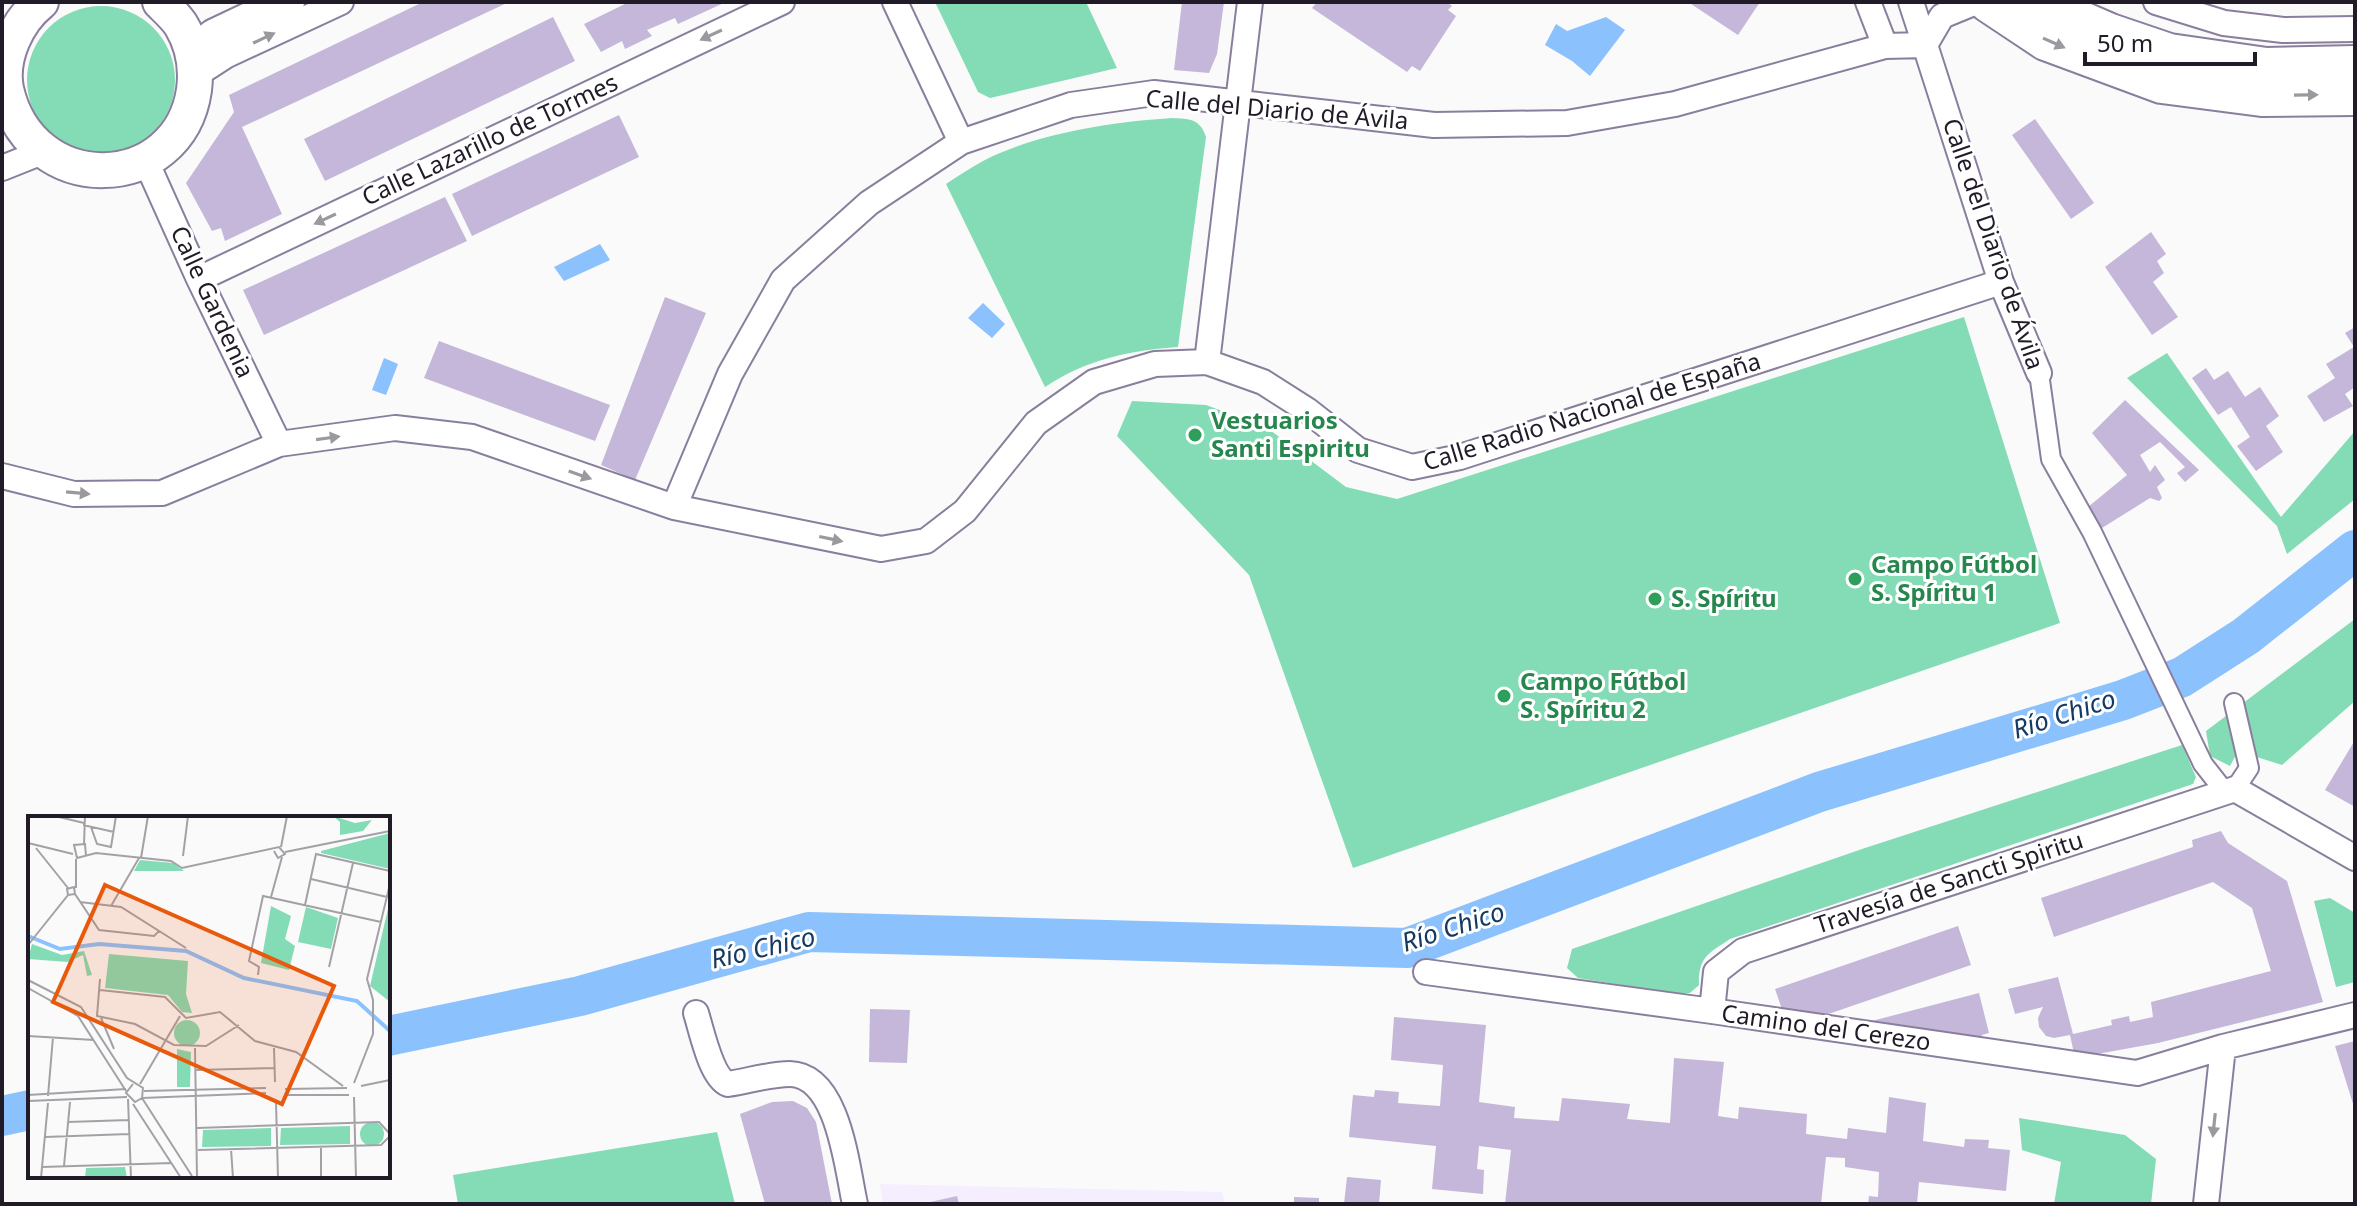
<svg xmlns="http://www.w3.org/2000/svg" width="2357" height="1206" viewBox="0 0 2357 1206" font-family="'Noto Sans',sans-serif">
	<style>
		.built { fill: #f4eeff }
		.green { fill: #84dcb6 }
		.water { fill: #8bc1fd }
		.lines { fill: none; stroke-linecap: round; stroke-linejoin: round }
		.river { stroke: #8bc1fd; stroke-width: 40 }
		.building { fill: #c4b7d9 }
		.pedestrian-casing { stroke: #8a7e9d; stroke-width: 22 }
		.minor-casing { stroke: #8a7e9d; stroke-width: 28 }
		.secondary-casing { stroke: #8a7e9d; stroke-width: 38 }
		.trunk-casing { stroke: #8a7e9d; stroke-width: 44 }
		.pedestrian { stroke: #fff; stroke-width: 18 }
		.minor { stroke: #fff; stroke-width: 24 }
		.secondary { stroke: #fff; stroke-width: 34 }
		.trunk { stroke: #fff; stroke-width: 40 }
		.oneway { fill: #9b989e }
		.leisure-dot { fill: #2e9e5b; stroke: #fff; stroke-width: 3 }
		.labels { text-anchor: middle; stroke-width: 6; stroke-linejoin: round; paint-order: stroke }
		.street-label { font-size: 24px; fill: #201b27; stroke: #fff }
		.leisure-label { font-size: 24px; font-weight: bold; fill: #27864d; stroke: #fff; text-anchor: start }
		.water-label { font-size: 26px; font-style: italic; fill: #153a61; stroke: #fff }
		.inset-river { fill: none; stroke: #8bc1fd; stroke-width: 4 }
		.inset-road { fill: none; stroke: #a3a1a6; stroke-width: 2 }
		.view { fill: #e8590c; fill-opacity: 0.15; stroke: #e8590c; stroke-width: 4 }
		.inset-edge { fill: none; stroke: #201b27; stroke-width: 4 }
	</style>
	<rect width="100%" height="100%" fill="#fafafa"/>
	<path class="built" d="M880,1184L1222,1192L1225,1204H883Z"/>
	<path class="green" d="M935,2H1086L1117,68L990,98L978,92Z
		M27 80a74 74 0 1 1 148 0a74 74 0 1 1-148 0Z
		M1172,118C1189,119 1200,118 1206,137L1178,347C1131,350 1085,360 1045,387L946,184C958,176 970,168 983,161C1037,133 1112,122 1172,118Z
		M1964,317L2060,623L1353,868L1249,575L1117,436L1132,401L1206,405L1266,427L1346,487L1397,499Z
		M2167,353L2281,517L2355,431V499L2287,554L2277,526L2127,378Z
		M2355,619V701L2282,765L2238,751L2230,766L2210,756L2206,731Z
		M2182,745L2196,777L2193,784L1730,939C1709,953 1698,957 1699,985L1690,993L1677,994L1578,978L1567,968L1572,949L1865,848Z
		M2330,898L2355,913V982L2336,987L2314,901Z
		M2019,1118L2125,1135L2156,1159L2151,1204H2054L2061,1162L2022,1150Z
		M717,1132L735,1204H458L453,1175Z"/>
	<path class="water" d="M1606,17L1625,30L1590,76L1572,61L1545,45L1556,24L1567,31Z
		M600,244L610,260L564,281L554,267Z
		M983,303L1005,324L992,338L968,318Z
		M384,358L398,364L386,395L372,390Z"/>
	<g class="lines">
		<path class="river" d="M388,1036L580,996L809,932L1407,948L1819,792L2123,700L2182,677L2246,636L2355,550
			M2,1116L30,1110"/>
	</g>
	<path class="building" d="M423,2H509L242,127L282,214L225,241L221,228L212,231L186,183L234,112L229,95Z
		M629,2H726L678,24L675,18L647,30L652,36L625,49L622,41L601,52L584,24Z
		M1182,2H1224L1217,54L1209,73L1174,70Z
		M1317,2H1447L1452,6L1448,10L1456,16L1420,71L1412,66L1407,72L1312,8Z
		M1688,2H1760L1738,35Z
		M553,17L575,61L325,181L304,139Z
		M619,115L639,157L472,236L452,194Z
		M2035,119L2094,203L2071,219L2012,135Z
		M445,197L467,241L264,335L243,290Z
		M2151,232L2166,254L2157,261L2164,273L2153,282L2178,317L2152,335L2105,267Z
		M665,297L706,313L635,480L601,465Z
		M2355,327V387L2345,394L2353,406L2324,422L2307,396L2335,378L2326,364L2354,347L2345,333Z
		M439,341L610,405L595,441L424,378Z
		M2206,368L2214,380L2228,371L2245,397L2260,387L2279,416L2266,426L2283,452L2256,471L2237,446L2250,437L2231,407L2218,415L2192,378Z
		M2125,400L2199,470L2185,482L2177,473L2185,467L2160,442L2140,455L2150,472L2155,465L2165,480L2157,487L2162,498L2159,501L2150,498L2102,528L2088,507L2127,475L2092,433Z
		M2355,740V807L2325,790Z
		M2221,831L2228,843L2287,881L2323,1002L2158,1043L2075,1058L2070,1035L2054,1038L2046,1036L2039,1027L2038,1018L2043,1007L2015,1014L2008,989L2058,977L2073,1034L2112,1025L2111,1020L2129,1016L2130,1022L2153,1017L2151,1002L2271,971L2252,908L2213,882L2054,937L2041,898L2193,847L2192,840Z
		M1958,926L1971,965L1811,1020L1784,1015L1775,989Z
		M1979,993L1989,1033L1982,1035L1979,1046L1974,1045L1972,1036L1953,1040L1950,1032L1928,1038L1926,1030L1906,1035L1870,1029L1868,1022Z
		M870,1009L910,1010L907,1063L869,1062Z
		M1394,1017L1486,1025L1479,1102L1515,1107L1514,1118L1559,1121L1562,1098L1630,1104L1627,1119L1670,1123L1674,1058L1724,1062L1718,1116L1738,1119L1739,1107L1807,1114L1806,1134L1847,1139L1848,1128L1886,1133L1889,1097L1926,1103L1923,1141L1964,1147L1965,1139L1989,1140L1988,1148L2010,1150L2006,1191L1919,1182L1917,1204H1868L1869,1196L1878,1197L1879,1172L1845,1167V1158L1826,1157L1821,1204H1505L1511,1150L1479,1146L1477,1169L1484,1170L1483,1194L1432,1189L1436,1146L1349,1137L1353,1095L1374,1097L1375,1090L1399,1092L1398,1103L1440,1106L1443,1065L1391,1060Z
		M2355,1041V1107H2354L2335,1046Z
		M793,1101L807,1108L816,1122L832,1204H765L740,1114L772,1102Z
		M1347,1177L1381,1180L1379,1204H1344Z
		M957,1196L959,1204H926V1203Z
		M1294,1197L1319,1198V1204H1294Z"/>
	<g class="lines">
		<g class="pedestrian-casing">
			<path id="pedestrian" d="M2039,373L2051,459L2092,532L2203,764L2225,792
				M2234,703L2249,768L2235,789"/>
		</g>
		<g class="minor-casing">
			<path id="minor" d="M895,2L961,142
				M1868,2L1885,46
				M1911,2L1925,45
				M2156,2L2224,23L2283,30L2355,29
				M1925,45L1942,16L1976,2
				M196,75L227,55L341,2
				M145,159L199,279L279,444
				M2,168L42,152
				M199,279L782,2
				M1207,362L1250,2
				M2,476L74,494L162,493L279,444L395,428L472,437L674,507L881,549L926,541L965,511L1036,423L1094,382L1155,364L1207,362L1263,382L1307,410L1358,450L1412,467L1460,457L2001,282
				M674,507L730,374L783,280L869,203L961,142L1071,105L1154,93L1434,125L1567,123L1675,104L1885,46L1925,45L2001,282L2039,373
				M1426,972L1712,1011L2137,1073L2223,1047L2355,1015
				M1712,1011L1716,972L1743,951L2235,789L2355,858
				M696,1013C702,1032 711,1077 728,1084C748,1081 770,1074 790,1074C839,1075 847,1169 855,1204
				M2206,1204L2223,1047"/>
		</g>
		<g class="secondary-casing">
			<path id="secondary" d="M41,2C17,21 0,58 6,89C31,200 179,194 194,90C197,67 193,45 181,25C176,17 167,9 160,2
				M193,53L215,36L287,2"/>
		</g>
		<g class="trunk-casing">
			<path id="trunk" d="M1989,2L2046,40L2162,83L2262,96L2355,95
				M2045,2L2059,12L2110,34L2169,54L2266,68L2355,66"/>
		</g>
		<use href="#pedestrian" class="pedestrian"/>
		<use href="#minor" class="minor"/>
		<use href="#secondary" class="secondary"/>
		<use href="#trunk" class="trunk"/>
	</g>
	<defs><path id="oneway-solid" d="M-6-.8H1V-3.2L6.5 0L1 3.2V.8H-6Z" transform="scale(2)"/></defs>
	<g class="oneway">
		<use href="#oneway-solid" transform="translate(711 35) rotate(155)"/>
		<use href="#oneway-solid" transform="translate(264 38) rotate(-25)"/>
		<use href="#oneway-solid" transform="translate(2054 43) rotate(24)"/>
		<use href="#oneway-solid" transform="translate(2306 95) rotate(-1)"/>
		<use href="#oneway-solid" transform="translate(325 219) rotate(155)"/>
		<use href="#oneway-solid" transform="translate(328 438) rotate(-8)"/>
		<use href="#oneway-solid" transform="translate(580 475) rotate(19)"/>
		<use href="#oneway-solid" transform="translate(78 493) rotate(5)"/>
		<use href="#oneway-solid" transform="translate(831 539) rotate(12)"/>
		<use href="#oneway-solid" transform="translate(2214 1125) rotate(96)"/>
	</g>
	<g class="leisure-dot">
		<circle cx="1195" cy="435" r="8"/>
		<circle cx="1855" cy="579" r="8"/>
		<circle cx="1655" cy="599" r="8"/>
		<circle cx="1504" cy="696" r="8"/>
	</g>
	<g class="labels">
		<g class="street-label">
			<text transform="translate(1277 110) rotate(5)" y="8">Calle del Diario de Ávila</text>
			<text transform="translate(490 140) rotate(-25)" y="8">Calle Lazarillo de Tormes</text>
			<text transform="translate(1993 244) rotate(71)" y="8">Calle del Diario de Ávila</text>
			<text transform="translate(212 302) rotate(65)" y="8">Calle Gardenia</text>
			<text transform="translate(1592 412) rotate(-17)" y="8">Calle Radio Nacional de España</text>
			<text transform="translate(1949 883) rotate(-18)" y="8">Travesía de Sancti Spiritu</text>
			<text transform="translate(1826 1028) rotate(8)" y="8">Camino del Cerezo</text>
		</g>
		<g class="leisure-label">
			<text x="1211" y="429">Vestuarios<tspan x="1211" dy="28">Santi Espiritu</tspan></text>
			<text x="1871" y="573">Campo Fútbol<tspan x="1871" dy="28">S. Spíritu 1</tspan></text>
			<text x="1671" y="607">S. Spíritu</text>
			<text x="1520" y="690">Campo Fútbol<tspan x="1520" dy="28">S. Spíritu 2</tspan></text>
		</g>
		<g class="water-label">
			<text transform="translate(2064 714) rotate(-18)" y="9">Río Chico</text>
			<text transform="translate(1453 927) rotate(-18)" y="9">Río Chico</text>
			<text transform="translate(763 948) rotate(-13)" y="9">Río Chico</text>
		</g>
	</g>
	<g transform="translate(28 816)">
		<rect width="362" height="362" fill="#fafafa"/>
		<path d="M305,0L327,7L344,4L335,15L312,19V6ZM362,17V53L293,37V35ZM112,44L145,47L156,55H106ZM362,84V186L342,170ZM243,90L263,100L257,123L267,130L261,154L233,147ZM278,91L310,102L303,133L270,126ZM4,128L34,139L56,135L64,159L59,160L55,139L40,146L0,143ZM81,138L160,145L158,178L164,197L154,196L140,179L77,172ZM146 217a13 13 0 1 1 26 0a13 13 0 1 1-26 0ZM149,233L163,236L162,271H149ZM332 318a12 12 0 1 1 24 0a12 12 0 1 1-24 0ZM322,310V328L252,329L253,312ZM243,312V330L174,331L175,314ZM58,352L97,351L99,362H57Z" fill="#84dcb6"/>
		<path class="inset-river" d="M0,120L32,133L71,128L158,135L216,162L329,185L362,215"/>
		<path class="inset-road" d="M27,0L56,7M55,9L86,16M63,11L69,28L83,31L88,0M0,27L45,38M56,28L57,0M253,31L259,0M8,32L40,72M257,36L362,15M58,40L57,28L46,29L49,42L68,37L143,45L154,52L251,31L257,38L250,42L246,35M155,40L160,0M113,42L120,0M48,43V72M283,63L359,81M47,78L71,114L126,120L131,115M243,81L254,41M52,86L93,91L158,132M277,89L288,38L362,55M83,90L111,42M0,129L40,79L39,73L46,71L47,78L40,79M301,151L325,47M230,159L231,151L221,145L235,80L353,106M72,163L69,200L107,208L146,229L178,230L211,209M0,164L53,191L99,262L115,272L114,282L107,286L98,277L105,268M0,172L50,200L98,275M72,174L137,181L158,202L192,196L227,225L268,236L315,270M73,202L86,233M0,220L66,224M167,232L169,362M246,232L247,266M167,254L247,252M326,267L345,218V184L339,163L362,68M112,268L152,200M333,270L362,264M257,273L319,272M116,275L238,272M0,279L98,273M257,279H321M20,280L25,221M326,281L328,362M114,282L238,277M114,282L164,360M100,283L103,362M0,285L99,281M248,286L250,362M105,288L153,362M40,306L101,304M169,312L351,306L362,318M17,321L101,318M293,331V362M203,333L205,362M170,334L353,329L362,320M36,350L42,286M14,351L144,347M13,362L20,287"/>
		<path class="view" d="M77,69L306,170L254,288L25,186Z"/>
		<rect width="362" height="362" class="inset-edge"/>
	</g>
	<rect width="2357" height="1206" fill="none" stroke="#201b27" stroke-width="8"/>
	<path d="M2085 52v12h170v-12" fill="none" stroke="#201b27" stroke-width="4"/>
	<text x="2097" y="52" font-size="24" fill="#201b27" stroke="#ffffff" stroke-width="6" paint-order="stroke">50 m</text>
</svg>
